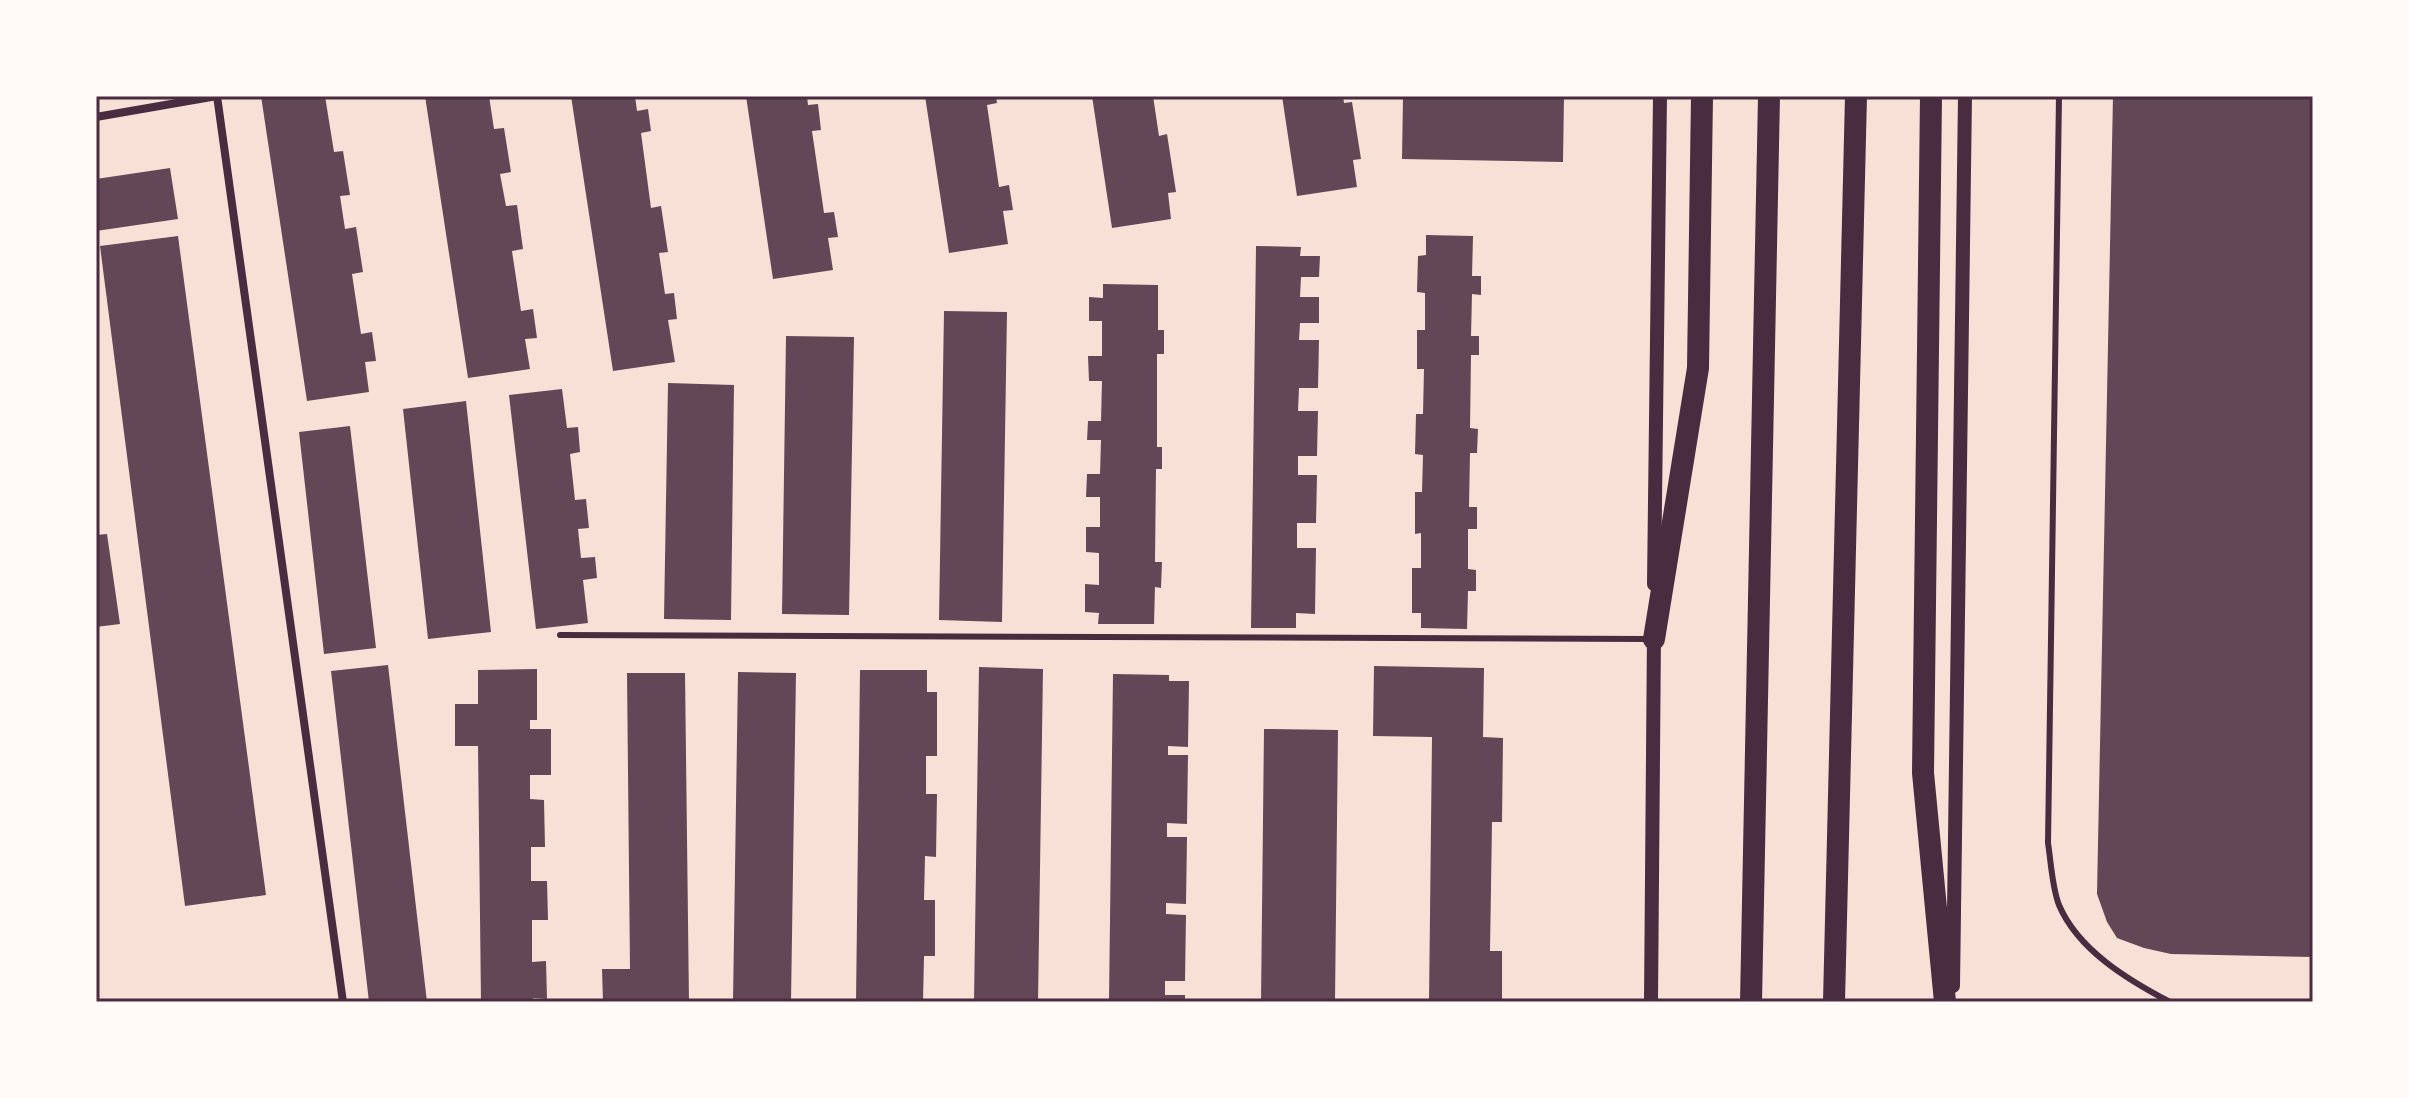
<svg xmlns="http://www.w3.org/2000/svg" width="2409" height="1098" viewBox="0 0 2409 1098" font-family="'DejaVu Sans',sans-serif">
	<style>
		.building { fill: #644757 }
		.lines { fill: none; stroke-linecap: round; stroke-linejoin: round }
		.service { stroke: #4a2c40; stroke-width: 6 }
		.minor { stroke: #4a2c40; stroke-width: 8 }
		.tertiary { stroke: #4a2c40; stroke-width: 14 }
		.trunk { stroke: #4a2c40; stroke-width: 22 }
		.neatline { fill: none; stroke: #4a2c40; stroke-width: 3 }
	</style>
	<rect width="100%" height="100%" fill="#f7e1d7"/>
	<path class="building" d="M261,96H325L334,152L343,151L350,195L340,196L345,229L356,227L363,272L352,274L361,334L372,332L376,361L365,362L369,392L307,401Z
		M425,96H489L494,129L504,128L511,172L500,174L506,206L517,205L523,249L512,251L521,311L533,309L537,338L525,339L530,369L468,378Z
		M571,96H635L637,111L648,109L651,131L641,133L651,208L661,206L668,252L659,253L665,294L674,293L677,319L668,320L675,362L613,371Z
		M746,96H807L808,105L818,104L821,130L812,131L824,213L834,212L838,237L828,238L833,270L773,279Z
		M925,96H996L997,103L987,105L999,187L1009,185L1013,210L1003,211L1008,244L949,253Z
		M1092,96H1153L1159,136L1167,134L1176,192L1168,193L1171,219L1112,228Z
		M1282,96H1343L1344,103L1352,102L1361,159L1353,160L1357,187L1297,196Z
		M1403,96H1564L1563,162L1402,159Z
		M2113,96H2313V957L2171,954L2144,948L2117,938L2107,922L2097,894Z
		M170,168L178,219L96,231V179Z
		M1426,235L1473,236L1472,276H1481V295L1472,294L1471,336H1479V355H1471L1470,428L1478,429L1477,453H1470L1469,507H1477V529H1468V569L1476,570V591H1468L1467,629L1421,628V613H1412V568H1421V533L1415,534V492H1422L1423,455L1415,454L1416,414H1423L1424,369H1417V330H1425V293L1417,292L1418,256L1426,255Z
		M178,236L266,895L185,906L100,246Z
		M1256,246L1301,247L1300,256H1320L1319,277H1301L1300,297H1319V323H1300L1299,340H1319L1318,388H1299L1298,411H1318L1317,456H1298V475H1317L1316,523H1297V548H1316L1315,614L1296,613V628H1251Z
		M1103,284L1158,285V330H1164V354H1157V447H1162V469H1156L1155,562H1162L1161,588L1155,587L1154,624H1098L1099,613L1085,612V584L1099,585V553L1086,552V527H1100V497H1086L1087,474H1100L1101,440H1087L1088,421H1101L1102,381H1089L1088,356H1102V321H1089V297L1103,298Z
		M944,311L1007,312L1002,622L939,620Z
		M786,336L854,337L849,615L782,614Z
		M668,383L734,385L731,620L664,619Z
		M562,389L567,428L578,427L580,452L570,454L575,500L586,499L589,528L578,529L581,558L595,557L597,578L583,580L588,623L536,629L509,395Z
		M466,401L491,632L428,639L403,409Z
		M350,426L376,648L324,654L299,432Z
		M107,534L120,624L96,627V535Z
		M388,665L427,1002H369L331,671Z
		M1374,666L1484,668L1483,737L1503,738L1502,822H1492L1490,951H1502V1002H1429L1432,737L1373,736Z
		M979,667L1043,669L1038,1002H974Z
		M537,669V720H530V729H551V775H530V799L544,800L545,847H531V881H547L548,920H532V962L546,961L547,999L533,998V1002H481L478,746H455V704H478V670Z
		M860,670H927V692H937V756H926V794H937L936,857L925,856L924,900H935V956H924L923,1002H856Z
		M738,672L796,673L791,1002H733Z
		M627,673H685L689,1002H603L602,969H630Z
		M1113,674L1169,675V681H1189L1188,747L1168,746V755H1188L1187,824L1167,823V837H1187L1186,904L1166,903V914L1186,915L1185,981H1165V995H1185V1002H1109Z
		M1264,729L1338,730L1335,1002H1261Z"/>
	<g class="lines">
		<path class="service" d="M2059,96L2048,843C2051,862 2052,887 2059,905C2078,950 2128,980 2170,1002
			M560,635L1650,639"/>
		<path class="minor" d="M217,96L343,1002
			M96,117L217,96"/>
		<path class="tertiary" d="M1654,584L1660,96
			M1953,986L1965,96
			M1651,1002L1654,632"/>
		<path class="trunk" d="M1931,96L1923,773L1945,1002
			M1654,639L1698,368L1702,96
			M1751,1002L1769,96
			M1834,1002L1856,96"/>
	</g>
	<rect width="2409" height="1098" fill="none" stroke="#fffaf5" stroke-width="196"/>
	<rect x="98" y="98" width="2213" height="902" class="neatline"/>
</svg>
